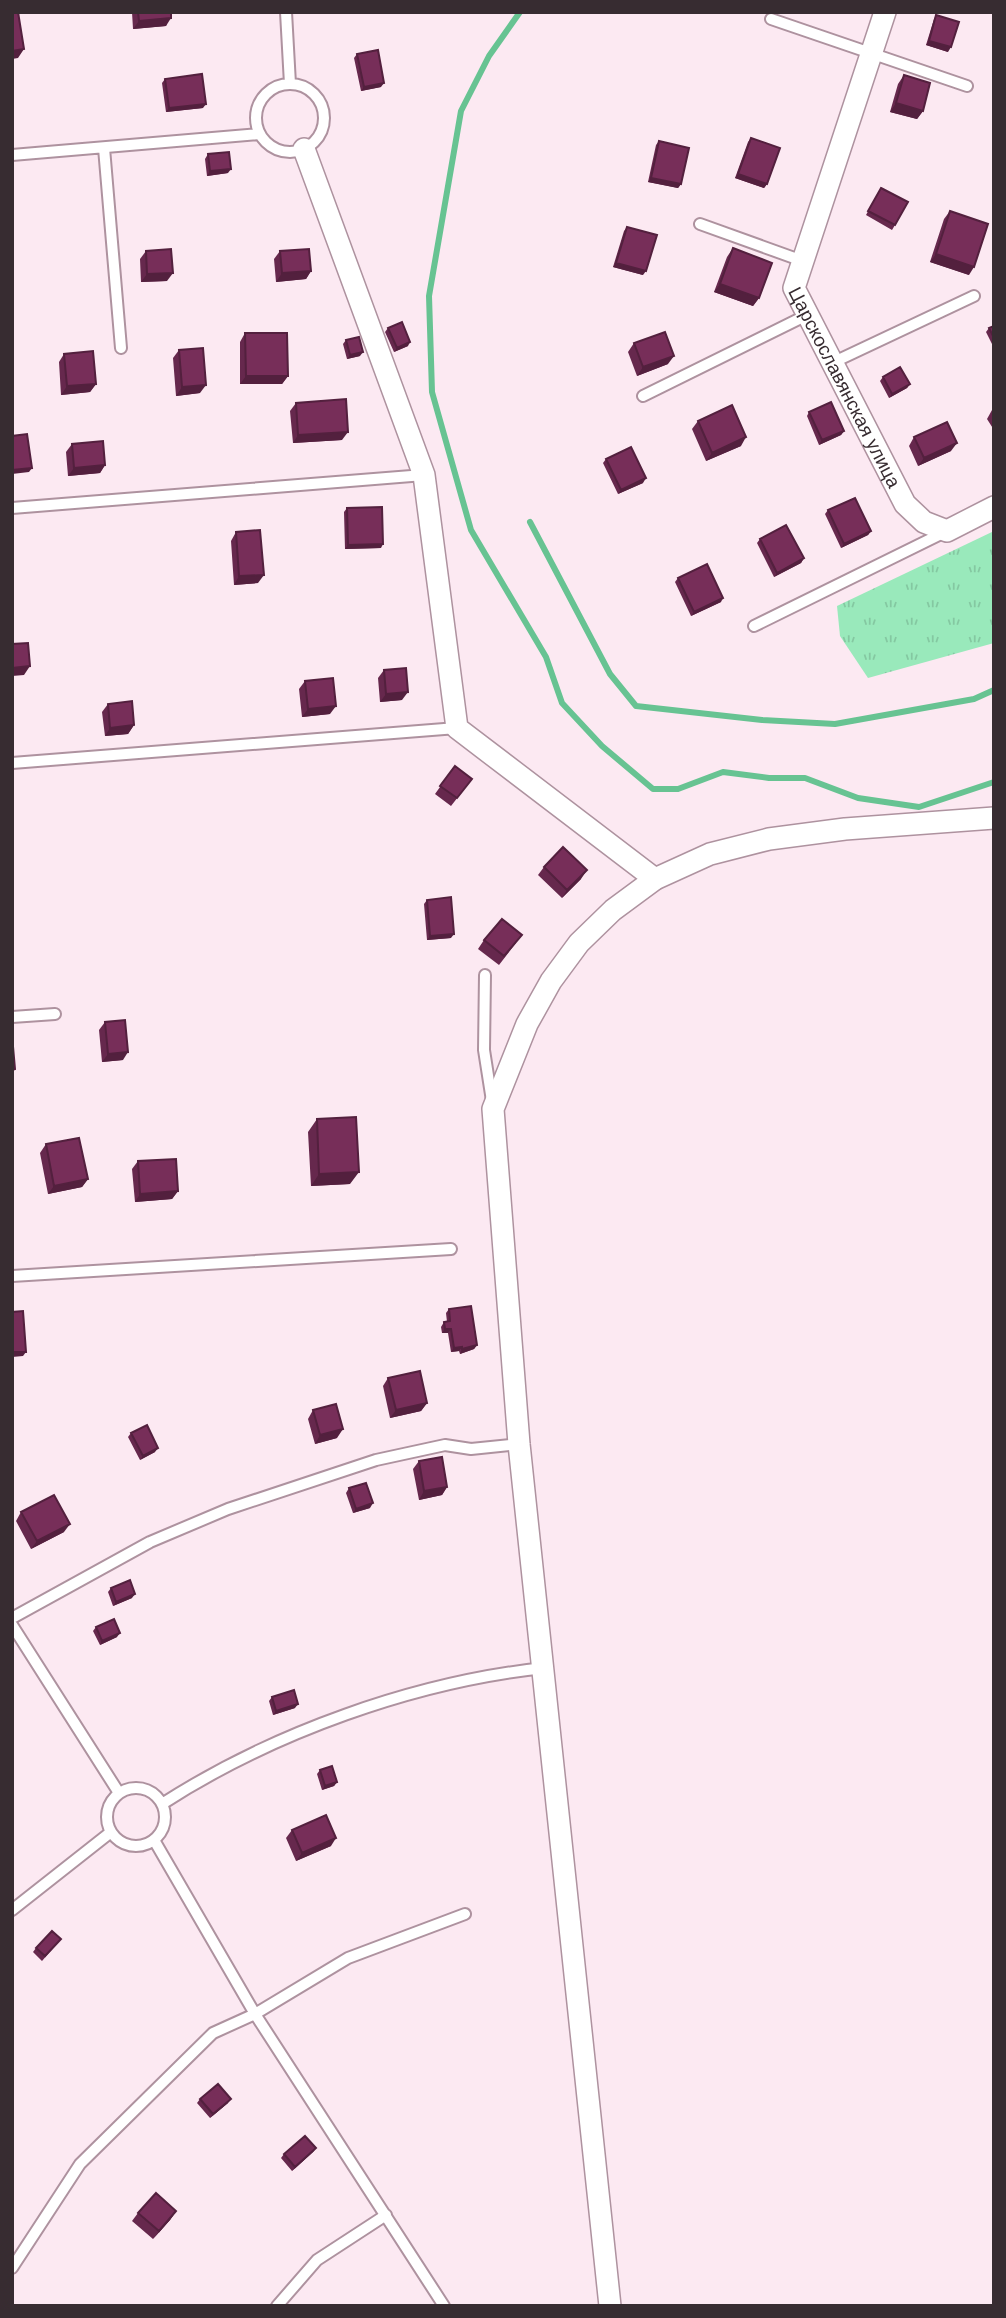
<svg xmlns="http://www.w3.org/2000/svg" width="1006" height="2318" viewBox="0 0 1006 2318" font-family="Arial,sans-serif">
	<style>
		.park { fill: url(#park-tufts) }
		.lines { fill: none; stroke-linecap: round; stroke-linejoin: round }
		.stream { stroke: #67c392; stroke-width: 6 }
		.service-casing { stroke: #ae929f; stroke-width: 14 }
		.minor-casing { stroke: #ae929f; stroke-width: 24 }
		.service { stroke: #fff; stroke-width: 10 }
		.minor { stroke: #fff; stroke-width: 21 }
		.wall { fill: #66284d }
		.shaded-wall { fill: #53203e }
		.building { fill: #772e59; stroke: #53203e; stroke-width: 2 }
		.labels { text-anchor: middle; stroke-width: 7; stroke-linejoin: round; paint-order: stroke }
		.street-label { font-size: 19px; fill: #372c31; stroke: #fff }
	</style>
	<defs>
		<pattern id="park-tufts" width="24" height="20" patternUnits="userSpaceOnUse" patternTransform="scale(1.75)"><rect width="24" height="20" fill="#99e9bb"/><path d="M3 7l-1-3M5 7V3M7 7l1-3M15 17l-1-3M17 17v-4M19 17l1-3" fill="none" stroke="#84c8a1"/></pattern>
	</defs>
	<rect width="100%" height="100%" fill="#fce9f2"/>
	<path class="park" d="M994,531V643L868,678L840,636L837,606Z"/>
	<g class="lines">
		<path class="stream" d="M520,12L489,56L461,111L429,296L432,392L471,530L546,657L562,703L602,746L653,789H678L723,772L769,778H805L858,798L919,807L994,782
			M530,522L610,674L636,706L762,720L835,724L974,699L994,690"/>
		<g class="service-casing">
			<path id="service" d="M286,12L290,84
				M771,19L967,86
				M256 118a34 34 0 1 1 68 0a34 34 0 1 1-68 0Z
				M104,148L121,348
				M12,155L260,134
				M700,224L800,260
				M834,362L974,296
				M643,396L807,315
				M12,508L424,475
				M754,626L945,532
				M12,763L457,728
				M485,975L484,1050L492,1101
				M12,1017L55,1014
				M12,1276L451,1249
				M12,1618L150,1542L228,1509L376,1460L445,1445L471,1449L519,1444
				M12,1625L119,1793
				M107 1817a29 29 0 1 1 58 0a29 29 0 1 1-58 0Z
				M162,1804C272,1733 414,1682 544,1668
				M154,1840L255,2014L348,1958L465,1914
				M12,1910L111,1832
				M12,2268L80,2164L213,2033L255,2014L444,2306
				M277,2306L317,2260L386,2215"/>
		</g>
		<g class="minor-casing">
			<g id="minor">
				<path id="s1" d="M885,12L794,288L905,504L924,522L947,531L994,507"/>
				<path d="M304,149L424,475L457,728L655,879"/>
				<path d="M610,2306L519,1444L493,1109L527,1024L551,981L579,943L613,910L655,879L710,854L769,839L845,829L994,818"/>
			</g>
		</g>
		<use href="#service" class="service"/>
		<use href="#minor" class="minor"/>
	</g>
	<path class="wall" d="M132,12H171L166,26L133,29Z
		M936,15L948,52L926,45L934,19Z
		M357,54L381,87L361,91L354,58Z
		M904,75L923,111L917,119L890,112L898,84Z
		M165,79L203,108L166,112L162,83Z
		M751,138L767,184L764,188L735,178L748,142Z
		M659,141L681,184L678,188L648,182L656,145Z
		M208,154L228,173L207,176L205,159Z
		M881,188L895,225L892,230L866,215Z
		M950,211L969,275L930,262L944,219Z
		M627,227L643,275L613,267L624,231Z
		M733,248L759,298L753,306L714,292L727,257Z
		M146,251L167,281L141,282L140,259Z
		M280,251L311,271L306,279L276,282L274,259Z
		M994,326V348L986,332L989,328Z
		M388,328L408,346L394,352L385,332Z
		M245,333L288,376L282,384H240V342Z
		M346,340L360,356L347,359L343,344Z
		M634,343L668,364L637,376L628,352Z
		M179,350L200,393L176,396L173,358Z
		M64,354L96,384L90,392L61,395L59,362Z
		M883,377L910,384L907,388L889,398L880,381Z
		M296,403L342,440L293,443L290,411Z
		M992,410H994V430L987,419Z
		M809,412L844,431L841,435L819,445L807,416Z
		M698,421L741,446L706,461L692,429Z
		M914,437L951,451L918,466L909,446Z
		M72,444L105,465L100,473L68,476L66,452Z
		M606,459L643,483L618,494L603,463Z
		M347,508L381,548L345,549L344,512Z
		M828,510L871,531L868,535L841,548L825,514Z
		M236,532L258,583L234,585L231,541Z
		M760,539L804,558L801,563L774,577L757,543Z
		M678,578L721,602L691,616L675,582Z
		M384,670L402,700L380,702L378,678Z
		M305,681L330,714L302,717L299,689Z
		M108,704L134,725L128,734L105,736L102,712Z
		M455,766L472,779L451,806L435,794Z
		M544,867L581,879L562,898L538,875Z
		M427,900L451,938L427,940L424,904Z
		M484,940L516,943L499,965L478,949Z
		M105,1022L123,1060L102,1062L99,1030Z
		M317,1119L350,1184L311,1186L308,1132Z
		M46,1144L88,1179L82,1187L48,1194L40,1153Z
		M138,1161L178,1191L172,1199L135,1202L132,1169Z
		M449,1309L477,1345L474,1349L460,1354L459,1351L451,1352L448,1333H442L441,1327L444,1322H447L446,1313Z
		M388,1378L427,1403L421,1411L390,1418L383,1386Z
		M313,1410L337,1438L315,1444L308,1419Z
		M131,1433L155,1452L140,1460L128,1437Z
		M419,1461L447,1487L442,1495L419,1500L413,1469Z
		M349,1488L370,1508L353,1513L346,1493Z
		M21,1512L64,1532L31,1549L16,1521Z
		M111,1588L132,1598L113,1606L108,1592Z
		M96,1627L117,1637L100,1645L93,1631Z
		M272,1697L295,1708L273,1715L269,1701Z
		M320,1770L337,1782L334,1786L322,1790L317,1774Z
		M292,1830L331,1846L296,1861L286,1838Z
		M61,1939L42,1961L33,1952L36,1948Z
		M200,2099L228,2103L210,2118L197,2103Z
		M316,2148L313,2152L292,2171L281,2158L284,2154Z
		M176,2211L170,2220L153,2239L132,2221L138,2213Z"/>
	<path class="shaded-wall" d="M171,18L166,26L133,29L139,21Z
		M929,41L951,47L948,52L926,45Z
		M24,49L18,58L12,59V51Z
		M384,83L381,87L361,91L364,87Z
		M896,103L923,111L917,119L890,112Z
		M206,104L203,108L166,112L169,108Z
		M231,169L228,173L207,176L210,171Z
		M738,174L767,184L764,188L735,178Z
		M651,178L681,184L678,188L648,182Z
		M936,254L974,267L969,275L930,262Z
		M616,263L646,271L643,275L613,267Z
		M311,271L306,279L276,282L282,273Z
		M173,273L167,281L141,282L147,274Z
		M720,284L759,298L753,306L714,292Z
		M410,342L408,346L394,352L397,348Z
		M363,352L360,356L347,359L350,355Z
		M674,356L668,364L637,376L643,367Z
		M246,376H288L282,384H240Z
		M96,384L90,392L61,395L67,386Z
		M910,384L907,388L889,398L892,394Z
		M206,385L200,393L176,396L182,387Z
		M844,431L841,435L819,445L822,440Z
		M348,432L342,440L293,443L298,435Z
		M746,437L741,446L706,461L712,453Z
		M957,443L951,451L918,466L924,458Z
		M105,465L100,473L68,476L74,468Z
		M32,468L29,472L12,474V470Z
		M646,478L643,483L618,494L621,490Z
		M871,531L868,535L841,548L844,544Z
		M383,544L381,548L345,549L348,545Z
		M804,558L801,563L774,577L777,573Z
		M264,575L258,583L234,585L239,576Z
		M723,598L721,602L691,616L694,612Z
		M30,666L24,675L12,676V668Z
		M408,692L402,700L380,702L386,694Z
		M336,706L330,714L302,717L308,709Z
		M134,725L128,734L105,736L110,728Z
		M587,870L581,879L562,898L567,890Z
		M454,934L451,938L427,940L430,936Z
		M128,1052L123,1060L102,1062L108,1054Z
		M359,1172L350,1184L311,1186L319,1174Z
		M88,1179L82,1187L48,1194L54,1186Z
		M178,1191L172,1199L135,1202L140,1194Z
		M445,1329H451L448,1333H442Z
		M477,1345L474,1349L460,1354L462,1349Z
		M462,1347L459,1351L451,1352L454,1348Z
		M12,1352H26L23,1356L12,1357Z
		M427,1403L421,1411L390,1418L396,1410Z
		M343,1429L337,1438L315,1444L320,1435Z
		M158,1448L155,1452L140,1460L143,1456Z
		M447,1487L442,1495L419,1500L424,1491Z
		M373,1503L370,1508L353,1513L356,1509Z
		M70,1524L64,1532L31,1549L37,1541Z
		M135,1594L132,1598L113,1606L116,1602Z
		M120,1633L117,1637L100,1645L102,1641Z
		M298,1704L295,1708L273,1715L276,1711Z
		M337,1782L334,1786L322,1790L325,1786Z
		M336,1838L331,1846L296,1861L302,1853Z
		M231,2099L228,2103L210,2118L213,2114Z
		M316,2148L313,2152L292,2171L295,2167Z
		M176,2211L170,2220L153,2239L159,2231Z"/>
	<path class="building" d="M18,12L24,49L12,51V13Z
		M138,12H171V18L139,21Z
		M936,15L959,22L951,47L929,41Z
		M378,50L384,83L364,87L357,54Z
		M202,74L206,104L169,108L165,79Z
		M904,75L930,83L923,111L896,103Z
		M751,138L780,148L767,184L738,174Z
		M659,141L689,148L681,184L651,178Z
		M229,152L231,169L210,171L208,154Z
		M881,188L908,202L895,225L868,211Z
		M950,211L988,224L974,267L936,254Z
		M627,227L657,235L646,271L616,263Z
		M733,248L772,263L759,298L720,284Z
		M171,249L173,273L147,274L146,251Z
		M309,249L311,271L282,273L280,251Z
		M402,322L410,342L397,348L388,328Z
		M994,326V338L989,328Z
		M665,332L674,356L643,367L634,343Z
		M245,333H287L288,376H246Z
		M359,337L363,352L350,355L346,340Z
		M203,348L206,385L182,387L179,350Z
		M93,351L96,384L67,386L64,354Z
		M900,367L910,384L892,394L883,377Z
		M346,399L348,432L298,435L296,403Z
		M831,402L844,431L822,440L809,412Z
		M732,405L746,437L712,453L698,421Z
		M947,422L957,443L924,458L914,437Z
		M27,434L32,468L12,470V436Z
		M103,441L105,465L74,468L72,444Z
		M631,447L646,478L621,490L606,459Z
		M855,498L871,531L844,544L828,510Z
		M382,507L383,544L348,545L347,508Z
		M786,525L804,558L777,573L760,539Z
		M260,530L264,575L239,576L236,532Z
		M707,564L723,598L694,612L678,578Z
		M28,643L30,666L12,668V644Z
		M406,668L408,692L386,694L384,670Z
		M333,678L336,706L308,709L305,681Z
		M132,701L134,725L110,728L108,704Z
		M455,766L472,779L457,798L440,786Z
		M563,847L587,870L567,890L544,867Z
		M451,897L454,934L430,936L427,900Z
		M502,919L522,935L504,956L484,940Z
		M125,1020L128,1052L108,1054L105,1022Z
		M12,1035L15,1069L12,1070Z
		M356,1117L359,1172L319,1174L317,1119Z
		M79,1138L88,1179L54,1186L46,1144Z
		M176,1159L178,1191L140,1194L138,1161Z
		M471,1306L477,1345L462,1349V1347L454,1348L451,1329H445L444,1322L450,1321L449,1309Z
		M23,1311L26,1352H12V1312Z
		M420,1371L427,1403L396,1410L388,1378Z
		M336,1404L343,1429L320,1435L313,1410Z
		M147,1425L158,1448L143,1456L131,1433Z
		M442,1457L447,1487L424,1491L419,1461Z
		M366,1483L373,1503L356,1509L349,1488Z
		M54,1495L70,1524L37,1541L21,1512Z
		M130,1580L135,1594L116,1602L111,1588Z
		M114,1619L120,1633L102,1641L96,1627Z
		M294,1690L298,1704L276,1711L272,1697Z
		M332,1766L337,1782L325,1786L320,1770Z
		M326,1815L336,1838L302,1853L292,1830Z
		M52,1931L61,1939L45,1956L36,1948Z
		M218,2084L231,2099L213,2114L200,2099Z
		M305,2136L316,2148L295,2167L284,2154Z
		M156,2193L176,2211L159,2231L138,2213Z"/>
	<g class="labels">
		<g class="street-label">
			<text dy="7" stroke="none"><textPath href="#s1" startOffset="402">Царскославянская улица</textPath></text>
		</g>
	</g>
	<rect width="1006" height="2318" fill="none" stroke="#372c31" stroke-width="28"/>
</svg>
